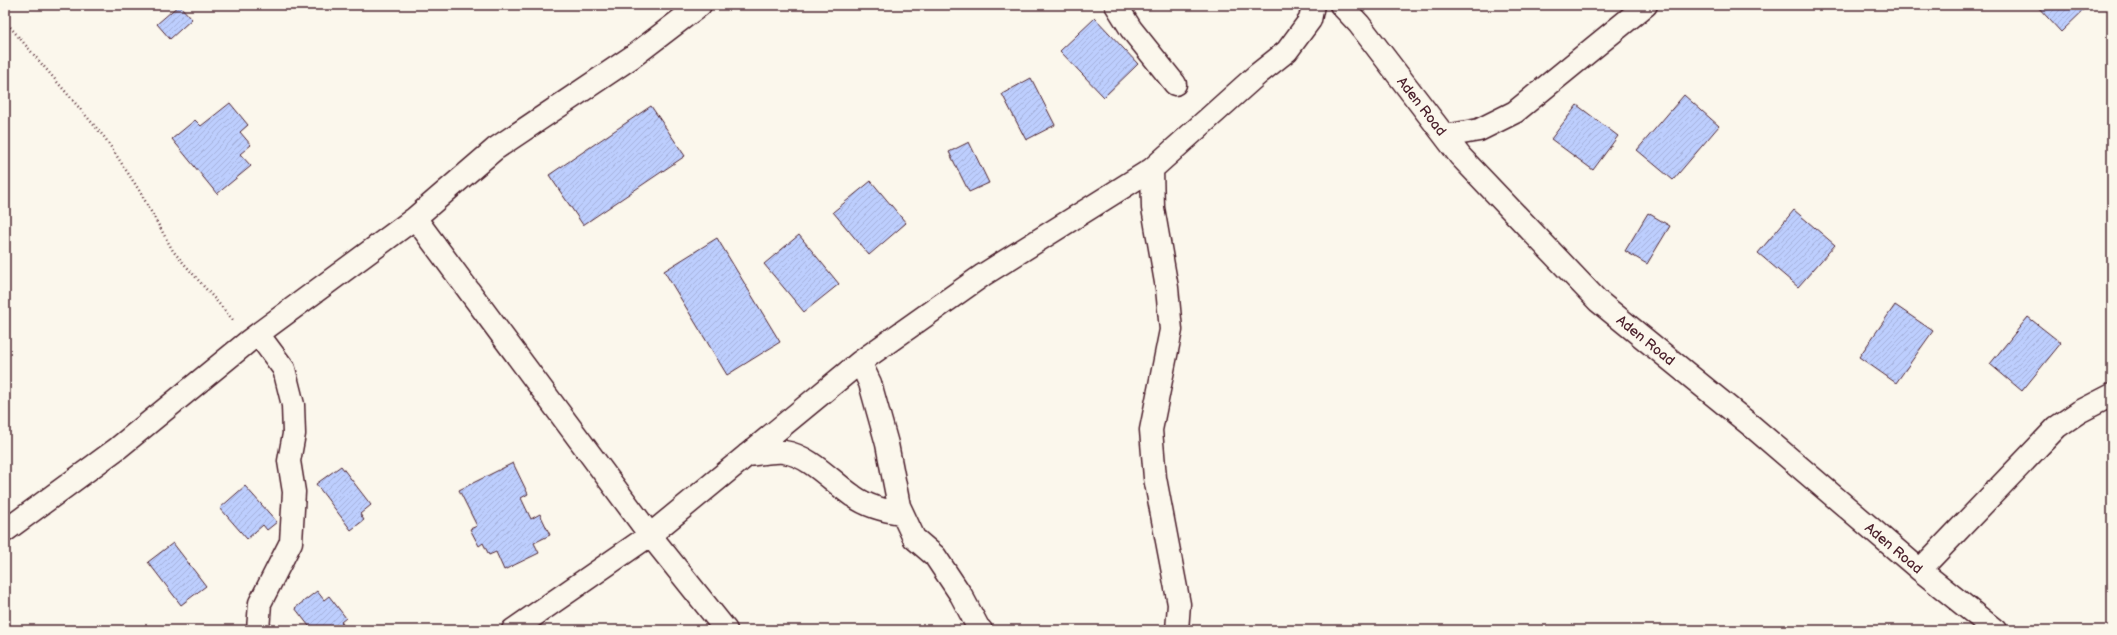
<svg xmlns="http://www.w3.org/2000/svg" width="2117" height="635" viewBox="0 0 2117 635" font-family="'Balsamiq Sans',sans-serif">
	<style>
		.building { fill: url(#building-hatch); stroke: #4a1f2b }
		.lines { fill: none; stroke-linecap: round; stroke-linejoin: round }
		.street-casing { stroke: #4a1f2b; stroke-width: 25 }
		.path { stroke: #4a1f2b; stroke-width: 2.5; stroke-dasharray: 1 3; stroke-linecap: butt }
		.street { stroke: #fbf7ec; stroke-width: 22 }
		.labels { text-anchor: middle; stroke-width: 4; stroke-linejoin: round; paint-order: stroke }
		.street-label { font-size: 14px; fill: #4a1f2b; stroke: #fbf7ec }
	</style>
	<defs>
		<pattern id="building-hatch" width="6" height="6" patternUnits="userSpaceOnUse"><rect width="6" height="6" fill="#bdcefe"/><path d="M-1 1l2-2M0 6l6-6M5 7l2-2" fill="none" stroke="#a4b0da"/></pattern>
	</defs>
	<rect width="100%" height="100%" fill="#fbf7ec"/>
	<filter id="ink" filterUnits="userSpaceOnUse"><feTurbulence type="fractalNoise" baseFrequency=".025" numOctaves="2"/><feDisplacementMap in="SourceGraphic" scale="8" xChannelSelector="R" yChannelSelector="G"/><feConvolveMatrix kernelMatrix="1 2 1 2 8 2 1 2 1" color-interpolation-filters="sRGB"/></filter>
	<g filter="url(#ink)">
		<path class="building" d="M179,5L192,19L170,39L157,24Z
			M2036,5H2089L2061,32Z
			M1095,18L1138,64L1104,97L1060,51Z
			M1031,78L1055,125L1026,140L1002,94Z
			M1684,95L1719,126L1673,180L1637,150Z
			M230,103L248,125L240,132L251,145L240,154L251,166L217,194L172,139L195,120L201,126Z
			M1577,105L1618,136L1593,170L1551,139Z
			M651,106L685,156L583,225L549,175Z
			M969,142L989,183L969,192L949,152Z
			M871,181L906,223L869,255L833,212Z
			M1794,210L1835,245L1798,287L1758,253Z
			M1648,213L1670,226L1647,264L1625,251Z
			M799,235L839,284L804,312L764,264Z
			M717,238L780,342L727,375L664,271Z
			M1895,305L1933,331L1896,383L1859,357Z
			M2028,317L2061,343L2022,391L1990,364Z
			M513,463L528,494L521,498L531,519L540,514L550,535L534,543L539,553L504,570L496,552L489,555L483,543L479,546L470,529L477,526L459,490Z
			M341,466L371,505L360,514L364,520L351,530L316,484Z
			M245,486L277,522L267,530L263,525L247,539L220,508Z
			M173,543L206,586L181,605L148,562Z
			M317,591L324,600L329,596L346,618L341,622L348,630H312L295,608Z"/>
		<g class="lines">
			<g class="street-casing">
				<path id="street" d="M1116,5L1131,29L1175,84
					M1341,5L1359,24L1460,156L1598,301L1754,428L1920,570L1995,630
					M1445,136L1479,130L1515,112L1646,5
					M1152,169L1153,208L1167,288L1171,330L1151,430L1155,478L1179,604L1177,630
					M415,218L650,535L726,630
					M258,334L284,369L293,405L294,434L289,461L294,492L291,542L260,603L258,630
					M860,362L870,383L887,444L899,506L914,538L935,556L961,595L978,627L981,630
					M747,455C759,454 772,451 784,452C811,456 832,482 853,496C868,507 885,511 902,513
					M5,531L118,448L250,340L415,218L495,149L632,57L700,5
					M1920,570L2057,427L2079,412L2112,395
					M513,630L650,535L860,362L983,275L1152,169L1258,74L1287,51L1310,20L1313,5"/>
			</g>
			<path class="path" d="M5,21L105,138L139,190L173,251L233,320"/>
			<use href="#street" class="street"/>
		</g>
	</g>
	<g class="labels">
		<g class="street-label">
			<text transform="translate(1422 106) rotate(52)" y="5">Aden Road</text>
			<text transform="translate(1646 340) rotate(39)" y="5">Aden Road</text>
			<text transform="translate(1894 548) rotate(40)" y="5">Aden Road</text>
		</g>
	</g>
	<rect width="2117" height="635" fill="none" stroke="#fbf7ec" stroke-width="20"/>
	<rect x="10" y="10" width="2097" height="615" fill="none" stroke="#4a1f2b" stroke-width="1.5" filter="url(#ink)"/>
</svg>
